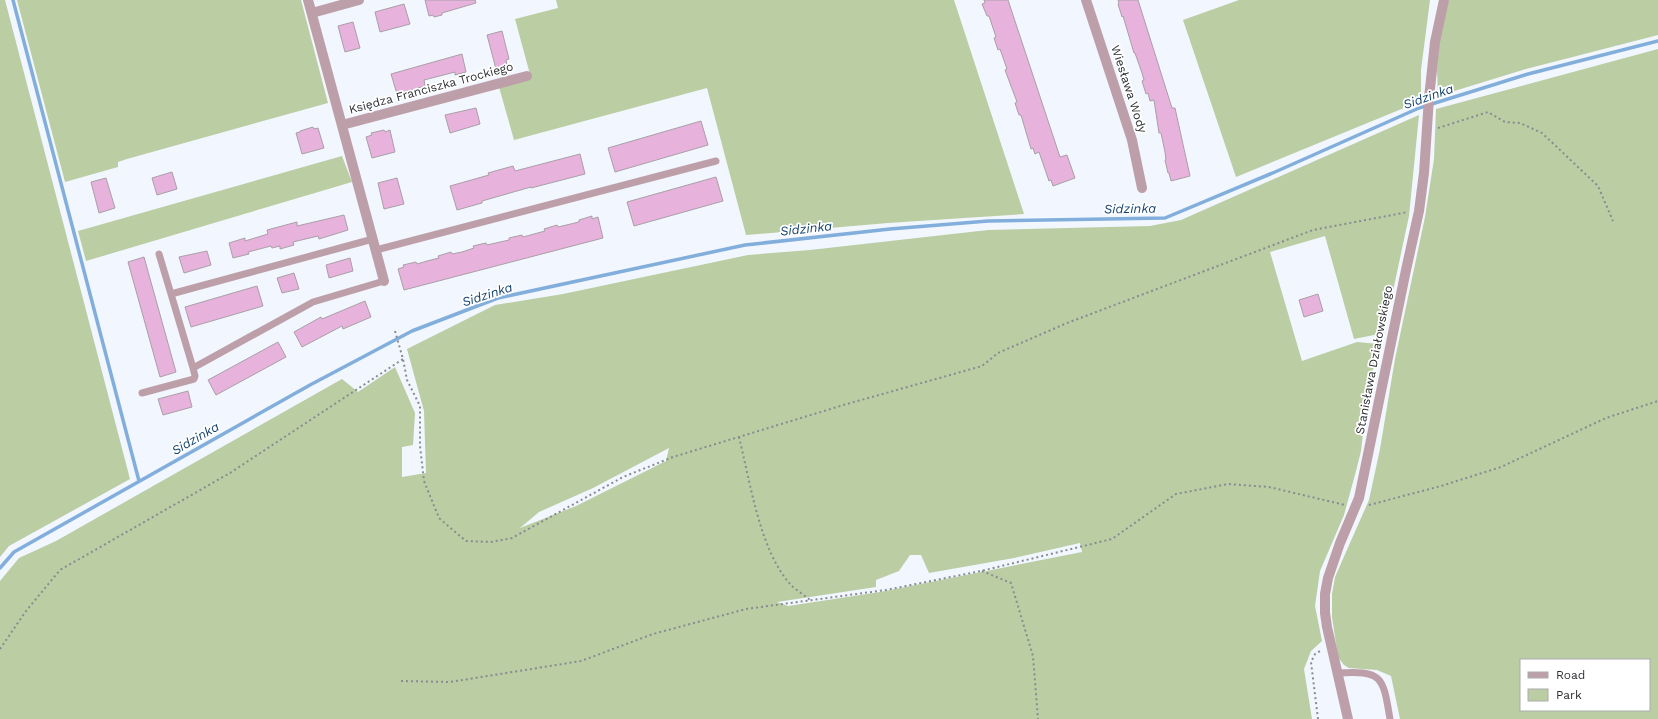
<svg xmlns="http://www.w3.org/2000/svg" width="1658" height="719" viewBox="0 0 1658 719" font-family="'Work Sans',sans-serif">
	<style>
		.green { fill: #bacda3; fill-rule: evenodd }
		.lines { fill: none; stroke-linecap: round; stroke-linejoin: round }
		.stream { stroke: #82aedc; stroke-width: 3.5 }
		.building { fill: #e7b2dc; stroke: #a99fa7 }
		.path { stroke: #888b91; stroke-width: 2; stroke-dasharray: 2 3; stroke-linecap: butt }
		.lane { stroke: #bd9fa9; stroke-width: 7 }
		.street { stroke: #bd9fa9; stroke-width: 10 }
		.labels { text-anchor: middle; stroke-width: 3.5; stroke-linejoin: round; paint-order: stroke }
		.street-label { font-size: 12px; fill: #2d2f33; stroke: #fff }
		.water-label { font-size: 13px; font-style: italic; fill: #154470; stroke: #fff }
	</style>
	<rect width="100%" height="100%" fill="#f2f6fe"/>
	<path class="green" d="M0,0H5L130,479L9,546L0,557Z
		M17,0H301L328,103L127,159L118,162V167L65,182Z
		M556,0H954L1024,214L888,223L746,235L707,88L514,140L499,87L531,78L515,19L558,8Z
		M1239,0H1430L1421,70V101L1236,177L1183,20Z
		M1449,0H1658V35L1526,69L1438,96L1437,69L1441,24Z
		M1658,49V719H1400L1391,676L1377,670L1349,668L1344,665L1338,657L1332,617V594L1335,577L1369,500L1380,449L1395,359L1425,217L1434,159L1436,109ZM1521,660H1649V710H1521Z
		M1419,115L1409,216L1384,333L1354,339L1325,236L1270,252L1302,361L1357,342L1378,344L1366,407L1361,451L1356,471L1344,515L1320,571L1315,606L1322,641L1311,651L1304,669L1312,719H0V581L19,558L56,541L342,379L358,392L395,367L415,413L413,445L402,447V477L426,473L424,411L407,349L495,305L563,294L748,255L810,250L988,230L1150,226L1181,220ZM669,448L666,461L576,506L520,528L539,512L593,488ZM1080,543L1082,552L880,592L788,606L777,602L876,587V580L899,571L910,555H921L929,573L1014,558Z
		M342,156L352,182L86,261L78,231Z"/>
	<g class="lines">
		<path class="stream" d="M13,0L139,481
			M0,568L14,552L310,385L412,331L498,298L745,245L890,229L988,221L1165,218L1275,172L1419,108L1528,74L1658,41"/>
	</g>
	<path class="building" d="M425,0H475L476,3L442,13V15L434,17L433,15L429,16Z
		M984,0H1008L1060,157L1067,155L1075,178L1053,186L1051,180L1049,181L1039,152L1035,154L1033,148L1031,149L1021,115H1019L1015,103L1017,102L1005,70L1007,69L1000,49L998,50L994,38L996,37L989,16H987L982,4L985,3Z
		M1118,0H1138L1172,108H1175L1190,176L1171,181L1169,173H1168L1165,160H1166L1165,152L1161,133H1159L1154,100L1150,101L1148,93L1146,94L1142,81L1144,80L1142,73L1135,53H1134L1123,16L1122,17L1118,4L1119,3Z
		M404,4L410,24L380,32L375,12Z
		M353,22L360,48L345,52L338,26Z
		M502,31L509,59L506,60L507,66L496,69L487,35Z
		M462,54L466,72L455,75V72L424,80L425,86L397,94L391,74Z
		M476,108L480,124L450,133L445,115Z
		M701,121L708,145L615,172L608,148Z
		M313,127L314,129L318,128L324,148L302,154L296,133L300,132V131Z
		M384,130L385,132L390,130L395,152L372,158L366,137L372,135L371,133Z
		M580,154L585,174L531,188V187L482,201V203L457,210L450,186L489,175L488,173L513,166L515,171Z
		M172,172L177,189L157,195L152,178Z
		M716,177L723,201L634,226L627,202Z
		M106,178L115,208L99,213L91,182Z
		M397,178L404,204L384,209L378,183Z
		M344,215L348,230L319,239L318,236L293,242L294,245L280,249V246L272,248L271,246L248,252L249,254L233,258L229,243L245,238V241L268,234L267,230L297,222V226Z
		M592,216V219L598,217L603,238L404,290L398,269L404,267L403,265L416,262L417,264L427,261L439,258L438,256L451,252L452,254L462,252L474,248L473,246L486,243L487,245L509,240V238L522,235L523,237L545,231L544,229L557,225L558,227L579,222V220Z
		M207,251L211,265L184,273L179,257Z
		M144,257L176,372L160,377L128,262Z
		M350,258L353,271L329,278L326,265Z
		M294,273L299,289L282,293L277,278Z
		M257,286L263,306L191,327L185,307Z
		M1318,294L1323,311L1304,317L1299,300Z
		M365,301L371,317L343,329L342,326L302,347L294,332L321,317L322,319Z
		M278,342L286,357L216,395L208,380Z
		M188,391L192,407L163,415L158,399Z"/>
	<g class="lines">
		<path class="path" d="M1438,128L1488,112L1505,122L1520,123L1542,133L1598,186L1613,221
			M395,331L403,359L407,380L420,406V446L424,481L439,518L466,541L491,542L512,538L623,477L673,457L847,404L982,366L998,353L1067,323L1313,230L1408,212
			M739,437C750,481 760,552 791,585C796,590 804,595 810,600
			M1369,505L1441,486L1501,467L1606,418L1658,401
			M982,571L1011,583L1033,656L1038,719
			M0,649L26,611L60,570L230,473L403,359
			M401,681L450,682L581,661L653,634L746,609L886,590L981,571L1112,539L1176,494L1228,484L1269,487L1345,505
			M1318,719L1311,662L1315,654L1322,650"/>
		<path class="lane" d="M373,239L171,294L193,368L313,302L384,281
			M376,250L716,161
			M159,254L171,294
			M142,393L194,379L195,376L193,368
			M1337,673C1383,670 1383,677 1390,719"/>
		<path class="street" d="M308,0L384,281
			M1086,0L1132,140L1142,188
			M312,13L359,0
			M342,125L527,76
			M1348,719L1327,627L1325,613V594L1328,578L1340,543L1359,498L1406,270L1419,211L1424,173L1429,98L1435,42L1444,0"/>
	</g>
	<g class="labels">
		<g class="street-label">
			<text transform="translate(431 88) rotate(-15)" y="4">Księdza Franciszka Trockiego</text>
			<text transform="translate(1129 89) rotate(72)" y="4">Wiesława Wody</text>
			<text transform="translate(1374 360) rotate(-79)" y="4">Stanisława Działowskiego</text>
		</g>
		<g class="water-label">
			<text transform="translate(1428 96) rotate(-19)" y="5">Sidzinka</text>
			<text transform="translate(1130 208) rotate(-1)" y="5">Sidzinka</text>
			<text transform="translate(806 228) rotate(-6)" y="5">Sidzinka</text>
			<text transform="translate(487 294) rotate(-18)" y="5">Sidzinka</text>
			<text transform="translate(195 438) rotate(-30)" y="5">Sidzinka</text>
		</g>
	</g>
	<rect x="1520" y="659" width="130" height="52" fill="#ffffff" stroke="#abacad"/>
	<rect x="1528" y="672" width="20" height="6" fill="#bd9fa9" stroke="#abacad"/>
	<text x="1556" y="679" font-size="12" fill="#2d2f33">Road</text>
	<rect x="1528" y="689" width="20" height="12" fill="#bacda3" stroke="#abacad"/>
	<text x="1556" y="699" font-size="12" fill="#2d2f33">Park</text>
</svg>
